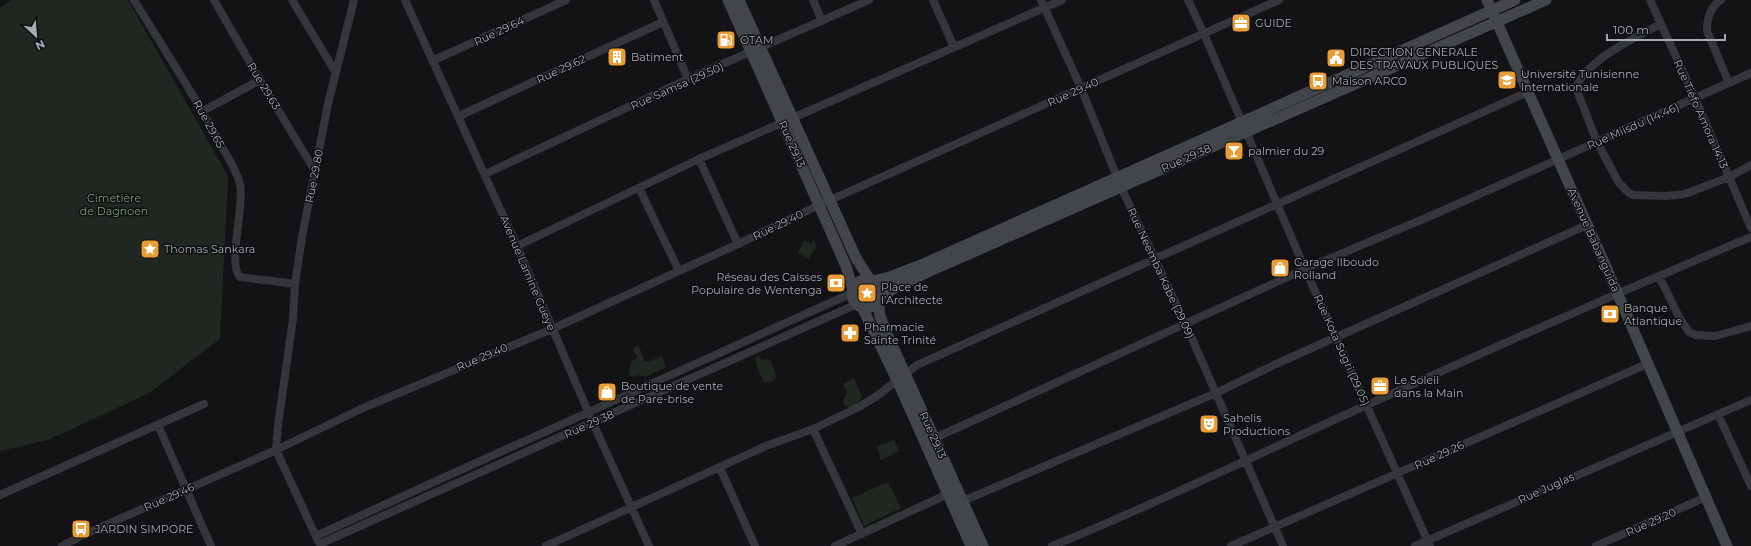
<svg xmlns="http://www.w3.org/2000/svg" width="1751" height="546" viewBox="0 0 1751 546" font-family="Montserrat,sans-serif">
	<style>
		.green { fill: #202720 }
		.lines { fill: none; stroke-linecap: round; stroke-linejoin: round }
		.street { stroke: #34363a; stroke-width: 8 }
		.secondary { stroke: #42454a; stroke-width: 11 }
		.labels { text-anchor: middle; stroke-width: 3; stroke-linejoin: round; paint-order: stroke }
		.poi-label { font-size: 11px; fill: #a5abb5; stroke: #0e0e10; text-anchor: start }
		.street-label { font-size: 11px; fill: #a5abb5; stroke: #0e0e10 }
		.park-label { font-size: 11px; fill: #7e9f7d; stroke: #0e0e10 }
	</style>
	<rect width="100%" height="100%" fill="#131315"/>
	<path class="green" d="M12,0H128L228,176L220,339L149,393L48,440L0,451V8Z
		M814,240L817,246L808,259L798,253L804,241L811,243Z
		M636,346H638L642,353L644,361H650L662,356L666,367L646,377L639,375L632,377L629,375L631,362L637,358L633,349Z
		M758,355L762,360L766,359L770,360L777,377L773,381L765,383L758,370L755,358Z
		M854,378L862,396L858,403L850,409L844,405L843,400L847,393L843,384Z
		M894,440L899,451L881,460L877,447Z
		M888,482L901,508L864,526L852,498Z"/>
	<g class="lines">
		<path class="street" d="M134,0C162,46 192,91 217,138C225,153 236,168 240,184C245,205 227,264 240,277L295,284
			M214,0L260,80L315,171
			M292,0L336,73
			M405,0L517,246L593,423L649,546
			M654,0L688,79
			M813,0L822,21
			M933,0L954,47
			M1041,0L1081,88L1121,187L1186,325L1283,546
			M1188,0L1204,34L1305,269L1430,546
			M1650,0L1695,98L1751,228
			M1721,0C1710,7 1707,18 1707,31L1729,83
			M1661,24C1636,37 1586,60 1576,88L1597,142L1619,183L1629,193L1634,195L1666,196L1685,194L1729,177L1751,165
			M432,61L566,0
			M203,111L260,80
			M459,116L663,22
			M699,159L738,244
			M485,174L688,79L869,0
			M639,188L679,271
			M517,246L699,159L1062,0
			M1659,276L1679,317L1689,332L1696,335L1715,336L1751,326
			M1718,414L1751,486
			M158,425L211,546
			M813,429L862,534
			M935,438L1305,269L1435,214L1751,73
			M720,468L755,546
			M0,495L204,404
			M963,501L1216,393L1276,364L1587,225
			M316,536L445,477L852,293
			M318,541L276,450L278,425L293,319L295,284L302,237L328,104L354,0
			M320,544L857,304
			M62,546L83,535L276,450L363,408L552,329L738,244L819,205L1279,0
			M546,546L766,446L813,429L859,407L877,396L917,365L1528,92
			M835,546L948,494
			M1052,546C1159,503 1262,452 1367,405C1494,347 1622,291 1751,237
			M1231,546L1647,364
			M1415,546L1751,400
			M1596,546L1706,497"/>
		<path class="secondary" d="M728,0L846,266L853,290
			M739,0L856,258L870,280
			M1487,0L1603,260L1727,546
			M852 294a14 14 0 1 1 28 0a14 14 0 1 1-28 0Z
			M872,281L890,277L921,265L1515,0
			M879,299L896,287L930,271L1546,0
			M878,301L880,316L888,336L983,546
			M862,307L898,382L971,546"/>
	</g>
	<defs>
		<g id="office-square" transform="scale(1)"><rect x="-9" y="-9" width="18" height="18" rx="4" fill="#eb9d35" stroke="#0e0e10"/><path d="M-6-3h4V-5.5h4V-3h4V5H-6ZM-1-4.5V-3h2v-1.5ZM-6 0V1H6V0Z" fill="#fff"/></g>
		<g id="fuel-square" transform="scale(1)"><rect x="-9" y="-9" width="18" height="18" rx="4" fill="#eb9d35" stroke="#0e0e10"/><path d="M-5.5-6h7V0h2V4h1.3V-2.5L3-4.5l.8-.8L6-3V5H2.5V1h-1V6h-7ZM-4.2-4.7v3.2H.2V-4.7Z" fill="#fff"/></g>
		<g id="building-square" transform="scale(1)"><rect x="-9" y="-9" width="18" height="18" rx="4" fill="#eb9d35" stroke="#0e0e10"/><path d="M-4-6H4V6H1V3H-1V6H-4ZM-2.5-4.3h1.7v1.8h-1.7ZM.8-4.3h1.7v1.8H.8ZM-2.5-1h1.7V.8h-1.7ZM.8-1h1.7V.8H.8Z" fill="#fff"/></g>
		<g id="civic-square" transform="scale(1)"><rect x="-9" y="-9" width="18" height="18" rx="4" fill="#eb9d35" stroke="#0e0e10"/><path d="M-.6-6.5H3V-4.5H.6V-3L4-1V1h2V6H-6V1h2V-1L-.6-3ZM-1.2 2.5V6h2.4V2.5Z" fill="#fff"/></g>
		<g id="university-square" transform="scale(1)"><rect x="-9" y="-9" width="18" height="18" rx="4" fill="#eb9d35" stroke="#0e0e10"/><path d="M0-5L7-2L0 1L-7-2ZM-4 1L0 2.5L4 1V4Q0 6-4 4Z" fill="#fff"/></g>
		<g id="bus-square" transform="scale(1)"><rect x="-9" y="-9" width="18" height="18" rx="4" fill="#eb9d35" stroke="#0e0e10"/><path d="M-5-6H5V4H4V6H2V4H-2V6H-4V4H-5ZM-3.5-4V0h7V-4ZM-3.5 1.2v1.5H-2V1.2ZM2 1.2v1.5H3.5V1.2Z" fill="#fff"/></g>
		<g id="bar-square" transform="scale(1)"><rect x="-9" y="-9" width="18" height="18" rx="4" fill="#eb9d35" stroke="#0e0e10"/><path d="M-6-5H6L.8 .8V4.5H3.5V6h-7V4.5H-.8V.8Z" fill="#fff"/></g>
		<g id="sight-square" transform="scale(1)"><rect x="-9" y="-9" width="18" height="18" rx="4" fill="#eb9d35" stroke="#0e0e10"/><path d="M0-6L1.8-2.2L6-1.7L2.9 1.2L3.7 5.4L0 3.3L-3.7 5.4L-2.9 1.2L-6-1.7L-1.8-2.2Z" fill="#fff"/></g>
		<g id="shop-square" transform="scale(1)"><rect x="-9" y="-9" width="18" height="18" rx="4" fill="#eb9d35" stroke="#0e0e10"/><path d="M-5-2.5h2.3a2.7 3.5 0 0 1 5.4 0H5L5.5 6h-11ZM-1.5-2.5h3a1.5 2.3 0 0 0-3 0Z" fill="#fff"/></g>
		<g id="bank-square" transform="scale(1)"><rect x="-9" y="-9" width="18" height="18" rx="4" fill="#eb9d35" stroke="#0e0e10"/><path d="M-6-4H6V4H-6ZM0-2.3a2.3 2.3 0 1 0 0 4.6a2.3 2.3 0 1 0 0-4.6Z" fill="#fff"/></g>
		<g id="pharmacy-square" transform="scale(1)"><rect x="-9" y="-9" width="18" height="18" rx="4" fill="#eb9d35" stroke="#0e0e10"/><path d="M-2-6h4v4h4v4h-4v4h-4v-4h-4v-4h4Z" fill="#fff"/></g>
		<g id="theatre-square" transform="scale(1)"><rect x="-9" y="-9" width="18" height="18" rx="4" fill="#eb9d35" stroke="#0e0e10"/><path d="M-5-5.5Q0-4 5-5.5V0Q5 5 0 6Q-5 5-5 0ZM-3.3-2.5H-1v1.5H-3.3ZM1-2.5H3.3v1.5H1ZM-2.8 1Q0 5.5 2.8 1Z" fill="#fff"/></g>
	</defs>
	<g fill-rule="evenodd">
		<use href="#office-square" x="1241" y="23"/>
		<use href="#fuel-square" x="726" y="40"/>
		<use href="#building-square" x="617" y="57"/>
		<use href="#civic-square" x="1336" y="58"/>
		<use href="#university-square" x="1507" y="80"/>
		<use href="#bus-square" x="1318" y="81"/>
		<use href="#bar-square" x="1234" y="151"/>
		<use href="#sight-square" x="150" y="249"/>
		<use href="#shop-square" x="1280" y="268"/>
		<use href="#bank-square" x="836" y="283"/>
		<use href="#sight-square" x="867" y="293"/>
		<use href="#bank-square" x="1610" y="314"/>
		<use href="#pharmacy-square" x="850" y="333"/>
		<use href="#office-square" x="1380" y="386"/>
		<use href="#shop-square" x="607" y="392"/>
		<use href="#theatre-square" x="1209" y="424"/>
		<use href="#bus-square" x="81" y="529"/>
	</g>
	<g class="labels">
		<g class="poi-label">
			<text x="1255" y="27">GUIDE</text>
			<text x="740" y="44">OTAM</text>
			<text x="1350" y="56">DIRECTION GENERALE<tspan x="1350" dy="13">DES TRAVAUX PUBLIQUES</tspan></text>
			<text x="631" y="61">Batiment</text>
			<text x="1521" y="78">Université Tunisienne<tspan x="1521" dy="13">Internationale</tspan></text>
			<text x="1332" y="85">Maison ARCO</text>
			<text x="1248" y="155">palmier du 29</text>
			<text x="164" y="253">Thomas Sankara</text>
			<text x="1294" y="266">Garage Ilboudo<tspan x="1294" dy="13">Rolland</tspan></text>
			<text x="822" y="281" text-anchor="end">Réseau des Caisses<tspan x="822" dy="13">Populaire de Wentenga</tspan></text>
			<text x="881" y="291">Place de<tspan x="881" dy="13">l’Architecte</tspan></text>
			<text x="1624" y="312">Banque<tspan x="1624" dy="13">Atlantique</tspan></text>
			<text x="864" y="331">Pharmacie<tspan x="864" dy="13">Sainte Trinité</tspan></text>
			<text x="1394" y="384">Le Soleil<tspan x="1394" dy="13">dans la Main</tspan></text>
			<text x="621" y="390">Boutique de vente<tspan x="621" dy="13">de Pare-brise</tspan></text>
			<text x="1223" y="422">Sahelis<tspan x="1223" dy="13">Productions</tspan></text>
			<text x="95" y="533">JARDIN SIMPORE</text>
		</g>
		<g class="street-label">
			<text transform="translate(499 31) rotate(-25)" y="4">Rue 29.64</text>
			<text transform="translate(561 69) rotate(-25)" y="4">Rue 29.62</text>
			<text transform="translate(264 86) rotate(59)" y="4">Rue 29.63</text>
			<text transform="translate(677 86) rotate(-24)" y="4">Rue Samsa (29.50)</text>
			<text transform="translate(1073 92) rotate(-24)" y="4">Rue 29.40</text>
			<text transform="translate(1701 114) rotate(66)" y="4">Rue Tiéfo Amora 14.13</text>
			<text transform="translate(209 124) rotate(61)" y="4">Rue 29.65</text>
			<text transform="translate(1633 126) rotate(-24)" y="4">Rue Miisdu (14.46)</text>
			<text transform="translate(792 144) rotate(66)" y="4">Rue 29.13</text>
			<text transform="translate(1186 158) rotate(-24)" y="4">Rue 29.38</text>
			<text transform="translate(314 176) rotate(-79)" y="4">Rue 29.80</text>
			<text transform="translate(778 225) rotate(-26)" y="4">Rue 29.40</text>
			<text transform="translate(1594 240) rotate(66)" y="4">Avenue Babanguida</text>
			<text transform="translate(528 273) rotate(67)" y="4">Avenue Lamine Gueye</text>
			<text transform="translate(1161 273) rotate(65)" y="4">Rue Neemba Kabe (29.09)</text>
			<text transform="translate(1342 350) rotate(66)" y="4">Rue Kota Sugri (29.05)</text>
			<text transform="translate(482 357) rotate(-23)" y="4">Rue 29.40</text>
			<text transform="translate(589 424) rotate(-24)" y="4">Rue 29.38</text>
			<text transform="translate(933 435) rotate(66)" y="4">Rue 29.13</text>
			<text transform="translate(1439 455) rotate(-24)" y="4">Rue 29.26</text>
			<text transform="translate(1546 488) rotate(-24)" y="4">Rue Juglas</text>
			<text transform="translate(169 497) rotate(-24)" y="4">Rue 29.46</text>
			<text transform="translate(1651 522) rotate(-24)" y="4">Rue 29.20</text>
		</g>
		<g class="park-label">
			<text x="114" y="202">Cimetière<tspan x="114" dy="13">de Dagnoen</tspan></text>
		</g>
	</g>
	<g transform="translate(36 36) rotate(154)" stroke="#0e0e10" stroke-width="3" paint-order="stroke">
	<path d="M0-3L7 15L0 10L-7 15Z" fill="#a5abb5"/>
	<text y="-6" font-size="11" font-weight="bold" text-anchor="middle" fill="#a5abb5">N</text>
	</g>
	<path d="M1607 34v6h118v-6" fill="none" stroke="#a5abb5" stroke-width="2"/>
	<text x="1613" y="34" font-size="12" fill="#a5abb5" stroke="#0e0e10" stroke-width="3" paint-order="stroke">100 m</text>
</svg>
